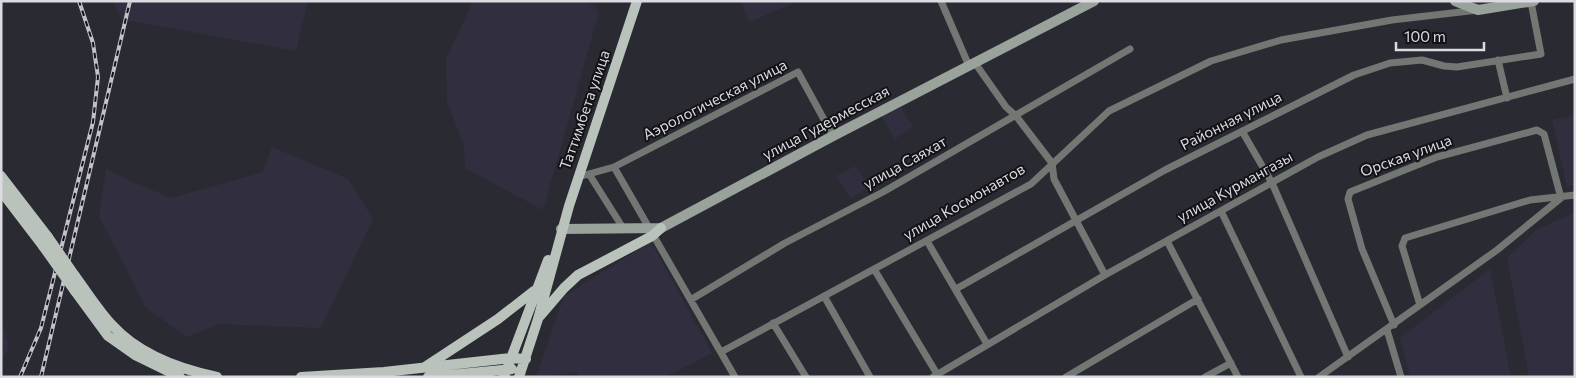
<svg xmlns="http://www.w3.org/2000/svg" width="1576" height="378" viewBox="0 0 1576 378" font-family="Commissioner,sans-serif">
	<style>
		.built { fill: #312f3f }
		.lines { fill: none; stroke-linecap: round; stroke-linejoin: round }
		.street { stroke: #727773; stroke-width: 7 }
		.secondary { stroke: #9aa29c; stroke-width: 10 }
		.primary { stroke: #bac3bb; stroke-width: 10 }
		.rail-casing { stroke: #c2c1c9; stroke-width: 4 }
		.rail { stroke: #131317; stroke-width: 2; stroke-dasharray: 5.5; stroke-linecap: butt }
		.primary-bridge { stroke: #bac3bb; stroke-width: 10 }
		.labels { text-anchor: middle; stroke-width: 4; stroke-linejoin: round; paint-order: stroke }
		.street-label { font-size: 15px; fill: #dcdbe2; stroke: #131317 }
	</style>
	<rect width="100%" height="100%" fill="#2a2a33"/>
	<path class="built" d="M113,1H308L296,51L121,19Z
		M473,1H588L599,12L543,210L465,168L464,145L447,102L446,59Z
		M741,1H798L749,22Z
		M899,105L913,126L895,139L881,116Z
		M1575,115V185L1567,187L1552,120Z
		M272,147L348,179L373,219L321,328L219,324L187,337L145,307L99,216L106,168L130,181L171,198L263,172Z
		M855,166L869,186L851,199L836,176Z
		M1575,212V377H1529L1507,258L1535,231Z
		M651,242L712,353L665,377H579L577,372L536,377L564,296Z
		M1490,269L1511,377H1410L1400,338Z
		M1,316L9,349L1,360Z"/>
	<g class="lines">
		<path class="street" d="M941,1L969,66
			M1498,60L1507,98
			M975,63L1006,107L1016,116L1052,163L1054,179L1105,275
			M1242,131L1272,183L1348,357
			M614,167L735,377
			M589,174L623,228
			M578,177L614,167L798,72L833,136
			M1221,211L1301,377
			M927,241L987,344
			M1167,241L1238,377
			M874,269L937,374
			M956,289L1165,170L1354,75L1390,63L1422,60L1444,66L1457,67L1541,54L1531,2
			M824,296L870,377
			M692,299L785,243L883,192L1130,49
			M1420,305L1402,246L1405,238L1530,200L1575,195
			M773,323L806,377
			M1394,325L1362,249L1348,199L1350,192L1437,157L1537,130L1544,134L1561,198
			M1387,330L1401,377
			M721,352L1031,184L1109,111L1211,61L1281,40L1392,20L1478,10
			M933,377L1105,275L1318,157L1367,135L1575,79
			M1066,377L1198,299
			M1205,377L1231,363
			M1319,377L1497,250L1561,198"/>
		<path class="secondary" d="M1455,1L1478,10L1534,1
			M561,229L661,228L833,136L1094,1"/>
		<path class="primary" d="M1,176L48,237
			M1,191L43,246
			M75,276C87,292 98,310 112,325C139,355 179,369 217,377
			M75,291L108,336L135,355L180,377
			M540,316L564,288L578,275L652,236L661,228
			M425,367L498,319L534,291
			M301,377L384,372L511,358L526,359
			M428,377L512,369
			M504,377L548,260
			M519,377L538,319L569,206L637,1"/>
		<g class="rail-casing">
			<path id="rail" d="M20,377L41,328L93,122L98,77L93,43L79,1
				M41,377L130,1"/>
		</g>
		<use href="#rail" class="rail"/>
		<path class="primary-bridge" d="M48,237L75,276
			M43,246L75,291"/>
	</g>
	<g class="labels">
		<g class="street-label">
			<text transform="translate(715 100) rotate(-27)" y="5">Аэрологическая улица</text>
			<text transform="translate(585 110) rotate(-71)" y="5">Таттимбета улица</text>
			<text transform="translate(1231 121) rotate(-27)" y="5">Районная улица</text>
			<text transform="translate(826 123) rotate(-28)" y="5">улица Гудермесская</text>
			<text transform="translate(1406 156) rotate(-20)" y="5">Орская улица</text>
			<text transform="translate(905 163) rotate(-29)" y="5">улица Саяхат</text>
			<text transform="translate(1235 187) rotate(-29)" y="5">улица Курмангазы</text>
			<text transform="translate(964 202) rotate(-30)" y="5">улица Космонавтов</text>
		</g>
	</g>
	<rect width="1576" height="378" fill="none" stroke="#dcdbe2" stroke-width="5"/>
	<path d="M1396 42v8h88v-8" fill="none" stroke="#dcdbe2" stroke-width="2.5"/>
	<text x="1404" y="42" font-size="15" fill="#dcdbe2" stroke="#131317" stroke-width="4" paint-order="stroke">100 m</text>
</svg>
